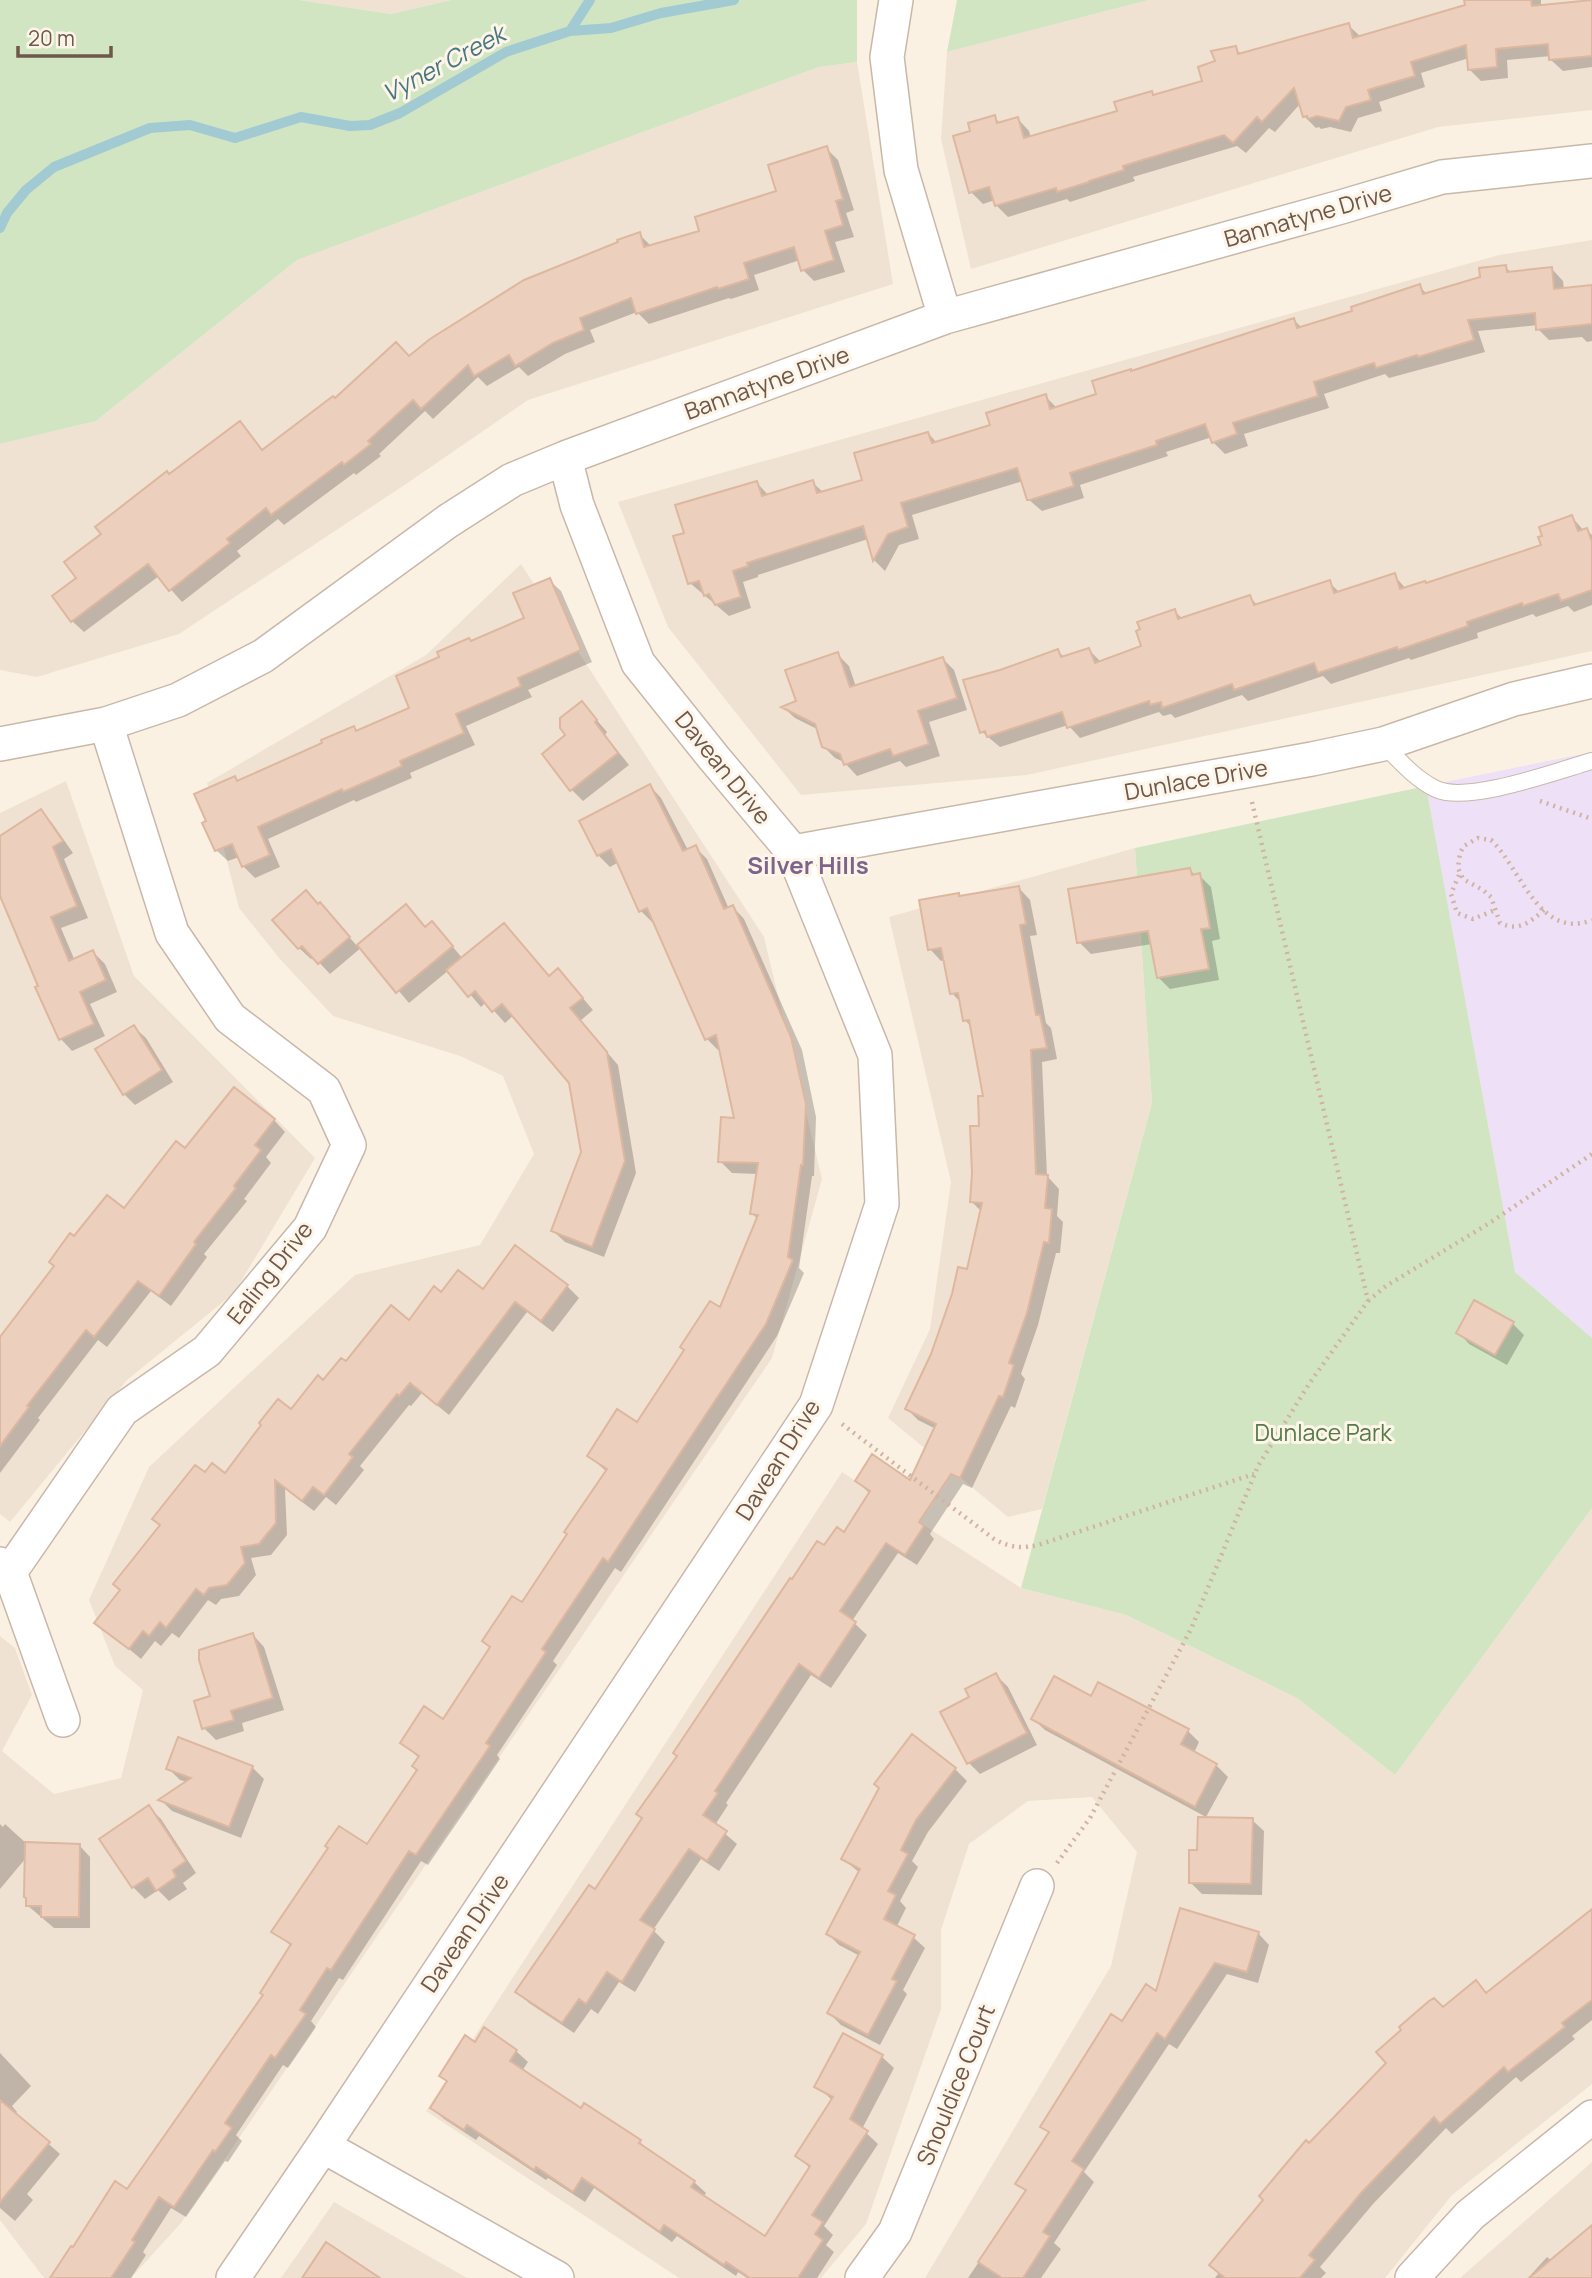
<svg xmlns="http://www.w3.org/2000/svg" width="1592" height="2278" viewBox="0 0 1592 2278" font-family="Manrope,sans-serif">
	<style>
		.residential { fill: #f0e2d2 }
		.education { fill: #eee0f6 }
		.green { fill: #d1e5c3 }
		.shadow { fill: #0003 }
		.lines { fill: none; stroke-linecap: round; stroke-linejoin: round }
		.stream { stroke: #a1cad2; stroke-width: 10 }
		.building { fill: #ecd0bd; stroke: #ddb79f; stroke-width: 2 }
		.service-casing { stroke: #c9b8aa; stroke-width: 18 }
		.minor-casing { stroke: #c9b8aa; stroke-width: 36 }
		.path { stroke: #d1b3a1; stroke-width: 4.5; stroke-dasharray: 2 5; stroke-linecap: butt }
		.service { stroke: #fff; stroke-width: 16 }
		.minor { stroke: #fff; stroke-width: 33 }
		.labels { text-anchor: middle; stroke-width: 6; stroke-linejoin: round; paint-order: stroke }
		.street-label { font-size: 23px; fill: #6f584b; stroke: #fdf5e8 }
		.park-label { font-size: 23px; fill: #567a48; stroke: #fdf5e8 }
		.water-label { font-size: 24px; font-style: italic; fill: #477780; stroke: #fdf5e8 }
		.neighbourhood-label { font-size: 24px; font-weight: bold; fill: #7d648c; stroke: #fdf5e8 }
	</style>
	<rect width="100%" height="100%" fill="#faf1e3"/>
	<path class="residential" d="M299,0H451L391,14Z
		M1149,0H1592V110L1438,127L971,269L941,139L947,52Z
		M857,62L893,284L528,400L406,484L179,634L37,677L0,670V444L96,421L297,260L819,67Z
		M1592,240V651L1027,775L801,795L668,627L618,502L1499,255Z
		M521,564L764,937L822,1179L772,1358L181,2223L131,2278H44L0,2220V1636L15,1648L32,1695L2,1751L54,1794L121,1778L143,1690L115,1666L89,1600L149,1467L355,1275L480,1245L534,1154L503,1076L460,1056L333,1016L280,959L239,908L207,783L426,655Z
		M66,781L134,976L315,1158L234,1293L127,1380L10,1522L0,1514V813Z
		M1135,848L1152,1103L1042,1509L1008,1517L888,1418L930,1329L951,1182L889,917Z
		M842,1472L1021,1588L1126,1615L1297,1698L1395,1775L1592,1508V2084L1452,2195L1385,2278H925L1111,1966L1137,1852L1092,1797L1028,1801L969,1844L941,1930V2009L866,2224L821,2278H679L426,2111Z
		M1592,2162V2278H1460Z
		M334,2202L467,2278H281Z"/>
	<path class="education" d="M1592,752V1338L1515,1272L1426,786Z"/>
	<path class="green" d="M0,0H299L391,14L451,0H857V62L819,67L297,260L96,421L0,444Z
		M957,0H1149L947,52Z
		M1426,786L1515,1272L1592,1338V1508L1395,1775L1297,1698L1126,1615L1021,1588L1152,1103L1135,848Z"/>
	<path class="shadow" d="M1470,0H1541V7L1592,1V67L1563,71L1551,60V56L1507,60L1508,78L1481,81L1470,70L1469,58L1421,73L1425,87L1379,102L1382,111L1358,118L1351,132L1330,127L1321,129L1319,127L1316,128L1304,116L1300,104L1275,132L1269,128L1246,153L1237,146L1133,177L1135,181L1070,202L1067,199L1008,217L997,206L995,200L983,204L971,192L972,133L994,117L1001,124L1018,119L1029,131L1031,138L1119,112L1151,93L1155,97L1204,82L1217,63L1235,48L1242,55L1348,25L1360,36L1466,7Z
		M826,148L838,160L854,210L846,213L854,237L835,242L845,272L814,281L803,270L800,260L754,275L759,290L731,299L729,298L649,324L637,312L590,330L595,342L565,354L528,376L519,367L487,386L478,377L433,419L425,411L379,454L381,456L356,475L354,473L284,525L278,519L237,551L241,556L182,602L159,576L84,632L72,621L79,579L103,535L170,476L240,424L263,451L335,400L639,234L652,247L701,232L778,192Z
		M1505,267L1512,273L1552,269L1563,281L1564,290L1592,286V341L1587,342L1582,337L1549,340L1538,329V325L1478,331L1485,352L1389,378L1385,374L1324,394L1329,408L1244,434L1248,446L1225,454L1213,442L1212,437L1166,452L1168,456L1080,485L1084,498L1042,511L1028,499L1023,481L912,515L919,539L899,545L885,571L874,560L868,539L758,575V577L743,582L751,608L729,616L690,583L686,534L757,483L769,496L812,482L824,493L864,481L928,433L937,443L992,426L1045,396L1057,408L1099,395L1132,373L1294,320L1302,328L1354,312L1419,286L1428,295L1482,279Z
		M1572,517L1584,531L1587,530L1592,535V605L1574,612L1568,606L1536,617L1533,614L1477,633L1478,638L1411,660L1409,658L1331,684L1323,676L1248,701L1242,695L1175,718L1171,714L1163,716L1159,712L1080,738L1068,725L1000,747L982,732L1001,671L1058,651L1065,658L1089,650L1101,662L1143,647L1174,611L1183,619L1250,597L1258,606L1329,582L1340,593L1394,575L1406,589L1426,584L1543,546Z
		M549,580L561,591L592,662L528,690L532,697L466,726L475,745L410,773L412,778L356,802L354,800L268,839L280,867L255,878L243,866L239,857L228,861L216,850L234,778L239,783L324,744L353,728L358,732L412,709L472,642L526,619Z
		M837,654L849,666L856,687L943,659L954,670L967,710L929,722L940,756L906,767L900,761L857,776L844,762L835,758L823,746L819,730L795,718L784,708L799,702Z
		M582,703L607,732L605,735L629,765L583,801L571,789L568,736Z
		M650,786L661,798L688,850L695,847L707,859L729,909L733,907L744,919L802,1050L816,1117L814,1176H812L799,1268L804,1273L777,1336L621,1572L615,1568L553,1661L557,1665L497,1755L500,1759L467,1808L428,1865L421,1861L343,1980L339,1978L311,2021L316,2027L288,2068L283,2065L236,2135L242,2141L228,2162L225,2161L186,2217L171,2208L143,2252L146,2255L131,2278H53L128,2191L265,1996L292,1947L274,1931L368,1847L419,1771V1758L402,1743L443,1721L491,1648L484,1641L522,1605L607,1472L589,1456L637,1424L721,1310L758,1220L752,1213L758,1174L732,1173L720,1161L736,1120L721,1049L718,1050L707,1039L655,921L652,922L641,911L619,862L610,867L598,855Z
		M41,811L52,823L73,853L64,859L88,918L61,928L75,961L93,952L105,964L117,992L90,1004L105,1036L72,1051L61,1039L38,988L40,987L0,891V839Z
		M1190,870L1196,876L1199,875L1211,887L1220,939L1212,941L1219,980L1170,989L1158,977L1152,944L1091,954L1079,942Z
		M1019,888L1030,900L1037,935L1030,936L1046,1023L1051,1028L1057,1059L1042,1062L1047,1176L1059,1189L1057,1216L1063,1222L1060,1253H1056L1038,1325L1021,1374L1025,1379L1015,1408L1011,1406L972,1488L963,1484L930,1534L934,1539L917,1565L898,1553L852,1621L867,1635L831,1688L811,1675L726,1803L728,1805L715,1825L737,1844L719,1871L701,1859L653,1930L665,1942L635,1992L619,1982L598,2014L591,2009L574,2033L529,2003L517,1992L595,1891L825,1548L845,1534L870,1494L857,1481L911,1482L936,1429L918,1420L907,1409L968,1271L982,1212L971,1201L985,1098L972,1028L965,1020L961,1003L952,993L945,960L941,961L930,949L961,898Z
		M318,906L331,916L357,946L406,906L426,928L443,935L463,959L569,982L593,1010L580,1021L618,1065L636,1173L604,1257L565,1242L553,1231L583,1152L571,1083L514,1015L505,1023L486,1002L481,1007L449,970L409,1003L362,947L330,974L314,957L311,959L299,948Z
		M134,1027L146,1038L173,1082L135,1105L124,1094Z
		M274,1120L285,1132L266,1157L271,1163L244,1199L247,1201L204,1254L207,1257L171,1306L151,1291L107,1347L98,1340L38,1418L40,1420L0,1473V1340L75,1239L124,1211L185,1151Z
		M516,1247L567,1286L579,1298L553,1332L527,1312L449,1415L422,1393L411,1406L409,1405L360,1466L364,1470L336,1505L326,1497L314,1511L285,1489L287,1535L271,1555L251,1558L256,1575L239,1596L221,1599L216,1605L208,1600L179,1638L172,1633L161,1646L155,1641L141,1659L97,1622L205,1475H225L291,1411L346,1364L409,1322L441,1294L483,1292Z
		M1513,1324L1524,1335L1507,1365L1469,1344L1458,1332Z
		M253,1635L264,1647L284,1710L242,1723L244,1731L216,1740L204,1728L212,1697Z
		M996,1675L1008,1687L1037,1745L980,1774L969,1763L971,1697Z
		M1091,1698L1188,1731L1199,1742L1194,1753L1216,1765L1228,1777L1206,1817L1045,1730L1033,1719Z
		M252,1767L264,1779L241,1838L172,1811L161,1800L187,1782L180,1780L168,1768Z
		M955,1769L967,1781L928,1832L912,1861L918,1867L900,1901L906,1908L896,1928L913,1937L925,1948L903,1990L907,1994L880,2045L841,2025L829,2013L860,1956L839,1945L828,1934L860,1873L843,1859Z
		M149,1808L161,1819L196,1873L183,1883L187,1889L169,1901L158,1890L145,1899L133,1887Z
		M1252,1820L1264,1831L1262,1895L1202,1894L1190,1882L1199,1852Z
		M0,1824L3,1827L5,1824L27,1844L79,1845L90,1857V1928H54L27,1905L26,1858L0,1889Z
		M1592,1911V2020L1572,2036L1575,2039L1521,2082L1516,2077L1452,2134L1446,2128L1373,2204L1320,2267L1326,2273L1321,2278H1215L1310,2145L1443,2009L1476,1983L1487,1994Z
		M1258,1933L1269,1945L1258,1983L1227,1974L1177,2049L1169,2044L1084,2172L1094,2182L1054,2243L1061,2249L1041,2278H968L1026,2192L1018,2183L1050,2134L1042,2126L1122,2023L1157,1993Z
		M843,2036L882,2057L894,2068L862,2129L878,2144L824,2226L833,2235L826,2245L834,2252L817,2278H747L738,2272L736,2276L677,2236L672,2242L594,2188L585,2202L548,2178L546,2180L479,2136L476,2140L444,2119L432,2108L448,2083L441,2075L475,2044L516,2051L528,2062L522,2071L581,2110L640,2142L651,2153L694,2182L706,2193L703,2197L765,2238L811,2169L797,2156L833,2101L817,2086Z
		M0,2053L31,2086L12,2106L17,2112L15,2114L60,2154L27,2194L33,2200L15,2221L0,2208Z
		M1592,2227V2278H1528L1547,2257L1552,2261Z"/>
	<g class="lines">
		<path class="stream" d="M570,31L590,0
			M0,228L7,213L26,190L54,167L150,128L190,125L235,138L301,117L350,126L370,125L400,113L506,52L570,31L611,28L661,13L734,0"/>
	</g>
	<path class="building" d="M1464,0H1531L1532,6L1592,0V56L1549,60L1548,44L1496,49L1497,67L1468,70L1466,45L1411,62L1415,76L1368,90L1371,100L1346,107L1339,121L1317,116L1308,119L1307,116L1303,117L1294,88L1262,122L1257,117L1233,143L1224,135L1123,166L1124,170L1089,181V182L1057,192L1056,188L995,206L989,187L969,193L953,136L970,131L968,123L995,115L997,123L1018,117L1024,138L1117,111L1114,102L1152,91L1153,95L1202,81L1198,67L1215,61L1211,51L1236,46L1238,54L1349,23L1353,38L1465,5Z
		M827,146L843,199L836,201L843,225L825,231L834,260L801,271L794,247L744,263L749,279L718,289L717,287L636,314L631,298L580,318L584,330L553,343L515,366L509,355L474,376L468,365L421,409L413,400L368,441L371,444L344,465L342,462L271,515L266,508L227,539L230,543L169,591L148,564L71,622L52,596L76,578L64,562L101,534L95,527L167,471L169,474L240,421L262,450L333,396L335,398L396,342L409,356L430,339L524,280L618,242L617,240L640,232L644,247L699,231L695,217L776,191L768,165Z
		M1506,265L1507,272L1552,267L1554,289L1592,285V324L1536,330L1535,313L1468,320L1474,340L1418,357L1417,355L1376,368L1374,363L1314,382L1318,396L1233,423L1237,434L1212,443L1205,424L1156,441L1157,445L1070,473L1074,486L1030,500H1027L1017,468L901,503L908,527L888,534L873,561L863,526L747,563L748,566L733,571L741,597L715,605L709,594L704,596L699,581L688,584L673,536L684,533L675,505L757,481L762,496L813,480L817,493L862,480L854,453L928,432L932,443L990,425L986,413L1046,394L1050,409L1096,394L1092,381L1131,369V371L1294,318L1297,328L1352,311L1351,307L1420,284L1423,294L1480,277L1479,268Z
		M1572,515L1578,531L1587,528L1592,542V590L1561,601L1558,594L1523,606L1522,603L1467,622L1468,626L1398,650L1397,647L1318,673L1314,663L1234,690L1232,684L1162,708L1161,702L1150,705L1149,701L1067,728L1062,712L987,737L985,731L980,733L963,680L1000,670L1058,649L1061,657L1089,648L1095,663L1141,646L1136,631L1140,629L1137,622L1175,609L1178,619L1250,595L1254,605L1330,580L1334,593L1395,573L1400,589L1425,581L1426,583L1541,545L1538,537L1542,536L1539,527Z
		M550,578L581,650L518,678L521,686L456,714L464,733L400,761L402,766L343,792L342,789L258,827L270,855L242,867L232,844L215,851L202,823L206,821L194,794L235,776L237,781L322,743L321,740L354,726L356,731L409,708L396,676L439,657L437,652L469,638L471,641L524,618L513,593Z
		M838,652L850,687L943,657L957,698L918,711L929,744L893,756L890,749L844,765L840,754L822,747L815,724L781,707L796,701L785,670Z
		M582,701L597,720L595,722L618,753L570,791L542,754L565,735L560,728V718Z
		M650,784L683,851L696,845L724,909L733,905L791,1037L806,1104L803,1165H801L788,1257L793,1260L766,1324L608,1562L603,1558L542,1649L546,1652L486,1743L490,1746L456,1796L416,1855L409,1851L331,1970L327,1968L300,2010L306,2014L275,2058L271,2055L225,2123L232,2128L215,2152L213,2150L174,2207L159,2197L132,2240L135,2242L111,2278H50L71,2246L73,2247L115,2181L127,2189L263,1995L260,1993L291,1944L271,1932L328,1848L325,1846L339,1826L367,1844L417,1770L412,1766L419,1756L400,1743L424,1706L443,1719L490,1647L482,1641L512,1596L522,1602L567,1534L564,1532L607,1469L587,1456L617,1409L637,1422L684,1350L680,1347L710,1301L720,1307L758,1215L750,1214L758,1163L718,1162L721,1117L734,1118L716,1035L705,1040L647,908L639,912L611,849L597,856L579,821Z
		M41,809L63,841L53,847L77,906L51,917L69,961L93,950L106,980L80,992L94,1024L59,1040L35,987L38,986L0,896V836Z
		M1190,868L1192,875L1200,873L1210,928L1201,929L1209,969L1157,978L1148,931L1077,943L1068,889Z
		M1019,886L1026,924L1020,925L1036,1015H1040L1047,1048L1031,1050L1036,1174L1048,1175L1045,1208L1052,1209L1049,1243L1044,1242L1027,1313L1009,1363L1014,1365L1003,1397L999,1396L960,1478L951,1474L919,1522L924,1526L905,1555L886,1543L840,1611L856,1622L819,1678L799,1664L715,1791L718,1793L703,1815L727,1831L707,1861L689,1849L640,1920L655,1929L622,1982L607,1972L586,2004L579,1999L562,2023L515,1992L589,1885L595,1889L642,1818L636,1814L677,1756L673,1753L790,1578L792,1579L817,1541L824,1545L837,1527L844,1532L870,1491L855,1481L872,1454L910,1480L936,1424L905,1409L931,1354L952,1294L958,1267L967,1269L982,1203L970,1202L972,1173L970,1126H979L978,1096H983L969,1020L963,1021L958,993L950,994L941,948L928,950L919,900L959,893V896Z
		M306,890L318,904L320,902L350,937L318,964L302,946L298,949L272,920Z
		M406,904L425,927L432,921L453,946L396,993L357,945Z
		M504,923L549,976L558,968L583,998L570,1008L607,1052L625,1161L592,1247L551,1231L581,1152L569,1083L502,1004L492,1012L475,991L468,997L446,970Z
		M134,1025L162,1070L123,1095L95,1049Z
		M234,1087L275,1119L255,1145L261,1150L234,1186L236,1188L194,1242L196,1244L159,1296L138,1281L94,1337L86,1330L27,1406L29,1407L0,1446V1337L54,1266L49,1262L70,1233L74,1236L107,1195L124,1208L176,1141L185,1148Z
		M515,1245L568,1285L541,1321L515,1302L437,1405L410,1383L399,1396L397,1394L349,1454L353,1457L324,1495L313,1487L302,1501L275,1480L276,1523L259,1544L241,1547L245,1563L227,1585L209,1588L204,1595L196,1589L166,1628L160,1622L149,1636L143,1631L129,1649L94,1623L120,1590L113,1584L160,1525L152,1519L195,1465L205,1472L212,1463L225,1473L261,1425L259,1423L278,1399L291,1409L318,1375L323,1380L341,1358L346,1361L391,1305L409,1320L434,1286L441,1292L458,1270L483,1289Z
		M1474,1300L1514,1322L1495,1355L1456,1333Z
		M253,1633L273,1698L231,1711L234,1720L202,1729L194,1701L210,1696L199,1660V1650Z
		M996,1673L1027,1733L967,1764L940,1712L969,1697L965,1689Z
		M1054,1676L1091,1696L1098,1682L1189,1729L1181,1744L1217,1764L1195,1807L1031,1719Z
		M912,1734L956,1768L916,1820L901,1850L908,1854L888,1891L896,1895L884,1919L915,1935L892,1979L897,1981L868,2035L827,2013L860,1952L826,1934L860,1869L841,1859L879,1788L874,1784Z
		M178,1737L253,1766L229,1827L158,1800L191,1778L166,1769Z
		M149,1805L186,1861L173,1870L176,1877L156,1891L148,1878L132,1888L99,1839Z
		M1198,1817L1253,1818L1251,1884L1189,1883V1850H1197Z
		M25,1842L80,1844L79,1917H41V1906H26V1898L24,1897Z
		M1180,1908L1259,1932L1247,1972L1215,1963L1165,2039L1157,2033L1072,2161L1084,2169L1043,2232L1050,2236L1023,2278H1002L978,2262L1026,2190L1015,2184L1049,2132L1040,2127L1111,2014L1122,2021L1146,1984L1156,1991Z
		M1592,1909V2000L1562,2023L1565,2027L1508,2072L1504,2067L1440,2124L1434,2117L1361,2193L1309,2255L1315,2260L1300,2278H1225L1209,2265L1263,2200L1259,2196L1306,2140L1309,2143L1386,2063L1376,2052L1401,2030L1399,2027L1429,2001L1434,1998L1443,2007L1476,1980L1486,1993Z
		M484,2027L517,2050L510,2061L581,2108L584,2103L641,2140L639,2143L695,2181L691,2187L765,2236L810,2166L795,2156L833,2097L814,2087L843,2033L883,2055L850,2119L868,2131L812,2215L823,2222L815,2234L823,2240L798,2278H750L726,2262L724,2265L664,2225L660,2232L582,2178L573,2192L536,2167L534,2170L467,2125L464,2130L430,2108L447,2081L439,2076L465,2035L475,2042Z
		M0,2100L50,2142L0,2202Z
		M1592,2225V2278H1529Z
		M326,2242L380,2278H302Z"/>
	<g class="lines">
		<g class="service-casing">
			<path id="service" d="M1383,744C1399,760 1415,779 1436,789C1467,804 1557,771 1592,761"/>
		</g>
		<g class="minor-casing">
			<path id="minor" d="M896,0L887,57L901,170L945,317
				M0,744L106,724L178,700L263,656L448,521L512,480L565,458L945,317L1341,207L1442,177L1592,161
				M793,852L1312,759L1383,744L1514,699L1592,681
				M0,1564L10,1572L122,1410L207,1351L310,1228L349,1145L324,1090L230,1018L172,933L106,724
				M10,1572L63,1720
				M323,2146L557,2278
				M233,2278L323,2146L816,1405L882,1204L875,1055L793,852L714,758L638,663L577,505L565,458
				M862,2278L895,2232L1037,1886
				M1412,2278L1470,2215L1592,2117"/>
		</g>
		<path class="path" d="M1540,801L1592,819
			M1459,875L1451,894L1457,913L1473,919L1495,910
			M1544,910C1530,922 1519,932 1500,923L1491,897L1483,890L1463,879L1458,868L1460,853L1464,846L1478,838L1491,840C1521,868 1539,941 1592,920
			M1368,1301L1386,1286L1488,1224L1592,1154
			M842,1424L994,1539C1010,1548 1024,1549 1041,1544L1254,1474
			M1057,1863L1090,1818L1191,1629L1258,1466L1309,1384L1368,1301L1252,802"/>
		<use href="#service" class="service"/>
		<use href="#minor" class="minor"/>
	</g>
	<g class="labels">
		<g class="street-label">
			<text transform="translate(1308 216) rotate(-16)" y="8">Bannatyne Drive</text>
			<text transform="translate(767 383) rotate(-20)" y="8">Bannatyne Drive</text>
			<text transform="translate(723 768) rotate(51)" y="8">Davean Drive</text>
			<text transform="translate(1196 780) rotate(-10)" y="8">Dunlace Drive</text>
			<text transform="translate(270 1273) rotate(-52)" y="8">Ealing Drive</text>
			<text transform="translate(778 1460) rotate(-58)" y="8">Davean Drive</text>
			<text transform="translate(465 1933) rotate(-56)" y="8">Davean Drive</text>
			<text transform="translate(956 2085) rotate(-68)" y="8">Shouldice Court</text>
		</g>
		<g class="park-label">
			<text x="1323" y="1441">Dunlace Park</text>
		</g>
		<g class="water-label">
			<text transform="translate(444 64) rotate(-28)" y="8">Vyner Creek</text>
		</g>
		<g class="neighbourhood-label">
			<text x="808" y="874">Silver Hills</text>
		</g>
	</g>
	<path d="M18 46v10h93v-10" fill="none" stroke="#6f584b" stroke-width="3.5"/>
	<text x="28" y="46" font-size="21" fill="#6f584b" stroke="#fdf5e8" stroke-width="5" paint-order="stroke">20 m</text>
</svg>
